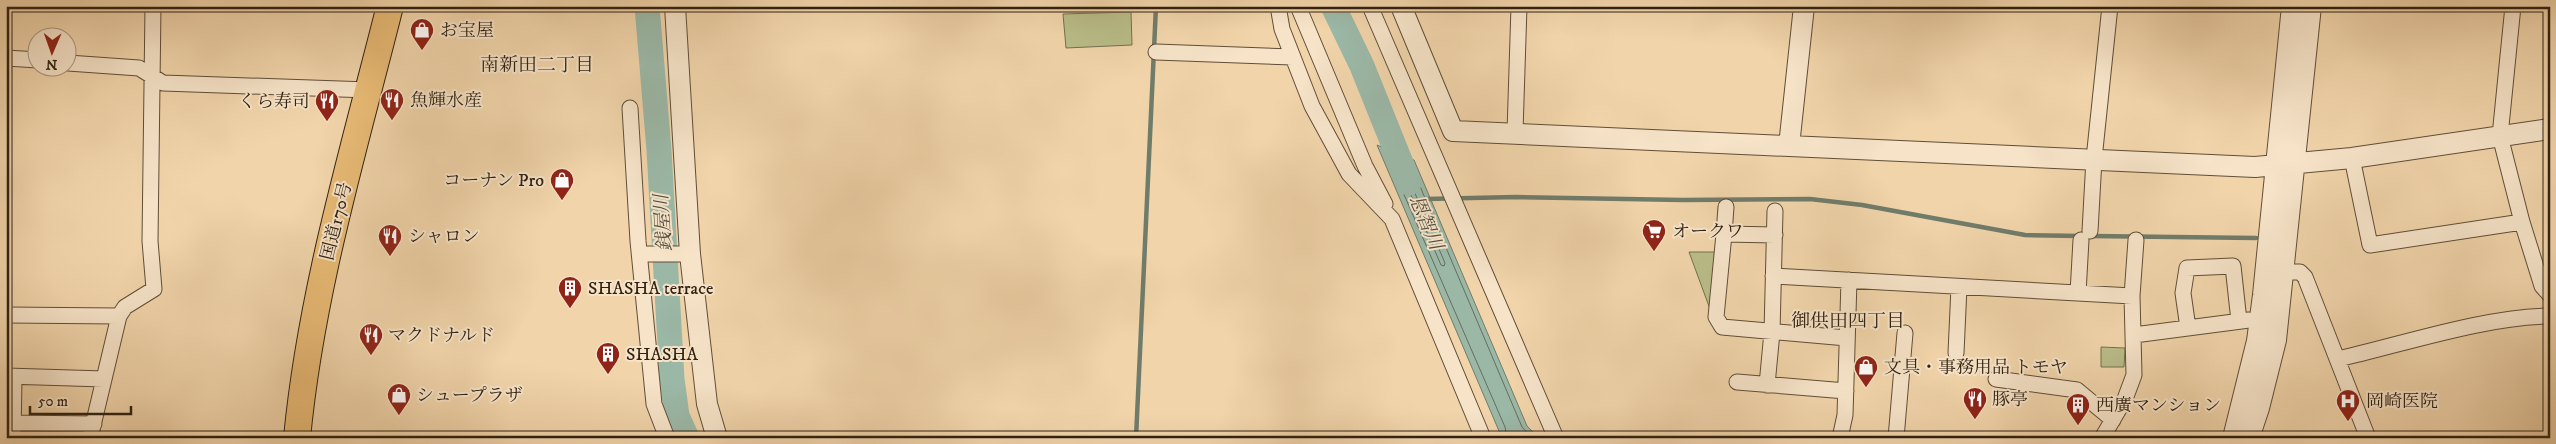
<svg xmlns="http://www.w3.org/2000/svg" width="2556" height="444" viewBox="0 0 2556 444" font-family="'IM FELL DW Pica','Noto Serif JP',serif">
	<style>
		.green { fill: #b9bd89; stroke: #74704e }
		.water { fill: #9bb8a7; stroke: #707c6b }
		.lines { fill: none; stroke-linecap: round; stroke-linejoin: round }
		.shore { stroke: #666d5c; stroke-width: 1 }
		.stream { stroke: #707c6b; stroke-width: 4.5 }
		.river { stroke: #9bb8a7; stroke-width: 25 }
		.minor-casing { stroke: #604e38; stroke-width: 17 }
		.tertiary-casing { stroke: #604e38; stroke-width: 22 }
		.trunk-casing { stroke: #302212; stroke-width: 28 }
		.minor { stroke: #f6e3c8; stroke-width: 15 }
		.tertiary { stroke: #f6e3c8; stroke-width: 20 }
		.trunk { stroke: #e8ba75; stroke-width: 26 }
		.labels { text-anchor: middle; stroke-width: 4; stroke-linejoin: round; paint-order: stroke }
		.poi-label { font-size: 18px; fill: #302212; stroke: #f6e3c8; text-anchor: start }
		.street-label { font-size: 18px; fill: #302212; stroke: #f6e3c8 }
		.neighbourhood-label { font-size: 19px; fill: #302212; stroke: #f6e3c8 }
		.water-label { font-size: 19px; font-style: italic; fill: #504f3f; stroke: #f6e3c8 }
	</style>
	<rect width="100%" height="100%" fill="#f1d4aa"/>
	<filter id="stains"><feTurbulence type="fractalNoise" baseFrequency=".004" numOctaves="4"/><feColorMatrix values="0 0 0 0 .2 0 0 0 0 .09 0 0 0 0 .02 0 0 0 .5 -.17"/></filter>
	<radialGradient id="worn" r=".72"><stop offset=".6" stop-color="#630" stop-opacity="0"/><stop offset="1" stop-color="#630" stop-opacity=".3"/></radialGradient>
	<path class="green" d="M1131,12L1132,45L1066,48L1063,14Z
		M1689,252H1715L1710,309Z
		M2101,347L2125,348L2124,367H2101Z"/>
	<path class="water" d="M1377,145L1414,160L1527,426L1539,438H1502Z"/>
	<g class="lines">
		<path class="shore" d="M1404,168L1445,263L1444,266L1441,265L1401,172Z
			M1507,438L1505,427L1389,160L1390,157L1411,165L1522,427L1532,438"/>
		<path class="stream" d="M1426,199L1516,197L1683,200L1810,199L1862,205L2025,235L2080,236
			M2090,236L2256,238
			M1136,438L1156,6"/>
		<path class="river" d="M647,6L659,150L672,379L677,416L687,438
			M1333,6L1362,66L1409,183"/>
		<g class="minor-casing">
			<path id="minor" d="M1278,6L1282,29L1312,106L1349,174L1392,219L1483,438
				M1298,6L1365,166L1385,204
				M1370,6L1556,438
				M2513,6L2500,136L2522,222L2542,286L2550,295
				M1156,52L1293,57
				M6,58L38,60
				M68,63L139,68L163,83L369,90
				M630,108L638,241L654,404L667,438
				M1515,132L1519,6
				M2352,158L2370,245L2522,222
				M1726,207L1724,234L1775,235
				M2090,231L2094,159L2110,6
				M1724,234L1716,317L1722,327L1847,338
				M640,254H690
				M2284,272H2300L2305,277L2368,438
				M1773,276L2132,296
				M2078,293L2081,240
				M6,315L119,316
				M2188,328L2183,293L2187,268L2233,266L2239,321
				M2134,335L2249,320
				M1956,353L1959,287
				M2338,359C2404,344 2483,317 2550,316
				M6,376L104,379
				M1996,379L2077,390L2113,420
				M1737,382L1846,391
				M1767,385L1772,332L1775,211
				M13,423L94,424
				M13,438L14,377
				M90,438L119,316L125,307L154,289L150,241L153,6
				M1840,438L1845,415L1849,280
				M1896,438L1905,333
				M2102,438L2125,399L2134,375L2132,296L2136,240"/>
		</g>
		<g class="tertiary-casing">
			<path id="tertiary" d="M675,6L690,254L707,404L717,438
				M1401,6L1453,131L2255,167L2352,158L2550,129
				M1789,146L1804,6
				M2233,438L2257,341L2263,295L2292,6
				M2249,438L2259,408L2276,340L2311,6"/>
		</g>
		<g class="trunk-casing">
			<path id="trunk" d="M297,438C311,291 354,149 390,6"/>
		</g>
		<use href="#minor" class="minor"/>
		<use href="#tertiary" class="tertiary"/>
		<use href="#trunk" class="trunk"/>
	</g>
	<defs>
		<g id="shop-pin" transform="scale(1.25)"><path d="M0 17L-7.5 6A9.5 9.5 0 1 1 7.5 6Z" fill="#8f2418" stroke="#f6e3c8"/><path d="M-5-2.5h2.3a2.7 3.5 0 0 1 5.4 0H5L5.5 6h-11ZM-1.5-2.5h3a1.5 2.3 0 0 0-3 0Z" fill="#fff"/></g>
		<g id="restaurant-pin" transform="scale(1.25)"><path d="M0 17L-7.5 6A9.5 9.5 0 1 1 7.5 6Z" fill="#8f2418" stroke="#f6e3c8"/><path d="M-5-6h1v4h1v-4h1v4h1v-4h1v5L-1.5 .5V6h-2V.5L-5-1ZM5-6V6H3V1.5H1.5Q1.5-4 5-6Z" fill="#fff"/></g>
		<g id="supermarket-pin" transform="scale(1.25)"><path d="M0 17L-7.5 6A9.5 9.5 0 1 1 7.5 6Z" fill="#8f2418" stroke="#f6e3c8"/><path d="M-6-5.5h2.5l.6 2H6L4.5 2H-2.5L-4.4-4H-6ZM-1.5 3.2a1.3 1.3 0 1 0 .1 0ZM3 3.2a1.3 1.3 0 1 0 .1 0Z" fill="#fff"/></g>
		<g id="building-pin" transform="scale(1.25)"><path d="M0 17L-7.5 6A9.5 9.5 0 1 1 7.5 6Z" fill="#8f2418" stroke="#f6e3c8"/><path d="M-4-6H4V6H1V3H-1V6H-4ZM-2.5-4.3h1.7v1.8h-1.7ZM.8-4.3h1.7v1.8H.8ZM-2.5-1h1.7V.8h-1.7ZM.8-1h1.7V.8H.8Z" fill="#fff"/></g>
		<g id="hospital-pin" transform="scale(1.25)"><path d="M0 17L-7.5 6A9.5 9.5 0 1 1 7.5 6Z" fill="#8f2418" stroke="#f6e3c8"/><path d="M-5-5h3v3.5h4V-5h3V5h-3V1.5h-4V5h-3Z" fill="#fff"/></g>
	</defs>
	<g fill-rule="evenodd">
		<use href="#shop-pin" x="422" y="30"/>
		<use href="#restaurant-pin" x="392" y="100"/>
		<use href="#restaurant-pin" x="327" y="101"/>
		<use href="#shop-pin" x="562" y="180"/>
		<use href="#supermarket-pin" x="1654" y="231"/>
		<use href="#restaurant-pin" x="390" y="236"/>
		<use href="#building-pin" x="570" y="288"/>
		<use href="#restaurant-pin" x="371" y="335"/>
		<use href="#building-pin" x="608" y="354"/>
		<use href="#shop-pin" x="1866" y="367"/>
		<use href="#shop-pin" x="399" y="395"/>
		<use href="#restaurant-pin" x="1975" y="399"/>
		<use href="#hospital-pin" x="2348" y="401"/>
		<use href="#building-pin" x="2078" y="405"/>
	</g>
	<g class="labels">
		<g class="poi-label">
			<text x="440" y="36">お宝屋</text>
			<text x="410" y="106">魚輝水産</text>
			<text x="310" y="107" text-anchor="end">くら寿司</text>
			<text x="544" y="186" text-anchor="end">コーナン Pro</text>
			<text x="1672" y="237">オークワ</text>
			<text x="408" y="242">シャロン</text>
			<text x="588" y="294">SHASHA terrace</text>
			<text x="388" y="341">マクドナルド</text>
			<text x="626" y="360">SHASHA</text>
			<text x="1884" y="373">文具・事務用品 トモヤ</text>
			<text x="416" y="401">シュープラザ</text>
			<text x="1992" y="405">豚亭</text>
			<text x="2366" y="407">岡崎医院</text>
			<text x="2096" y="411">西廣マンション</text>
		</g>
		<g class="street-label">
			<text transform="translate(336 221) rotate(-76)" y="6">国道170号</text>
		</g>
		<g class="neighbourhood-label">
			<text x="537" y="71">南新田二丁目</text>
			<text x="1848" y="327">御供田四丁目</text>
		</g>
		<g class="water-label">
			<text transform="translate(1427 222) rotate(67)" y="7">恩智川</text>
			<text transform="translate(662 223) rotate(-94)" y="7">銭屋川</text>
		</g>
	</g>
	<rect width="2556" height="444" fill="none" stroke="#f1d4aa" stroke-width="25"/>
	<rect x="8" y="8" width="2541" height="429" fill="none" stroke="#302212" stroke-width="2.5"/>
	<rect x="12" y="12" width="2531" height="419" fill="none" stroke="#302212"/>
	<g transform="translate(52 52) rotate(182)"><circle r="24" fill="#f6e3c8" stroke="#a7967f"/>
	<path d="M0-4L9 19L0 12L-9 19Z" fill="#8f2418"/>
	<text y="-8" font-size="14" font-weight="bold" text-anchor="middle" fill="#302212">N</text>
	</g>
	<path d="M30 406v8h101v-8" fill="none" stroke="#302212" stroke-width="2.5"/>
	<text x="38" y="406" font-size="15" fill="#302212" stroke="#f6e3c8" stroke-width="4" paint-order="stroke">50 m</text>
	<rect width="100%" height="100%" filter="url(#stains)"/>
	<rect width="100%" height="100%" fill="url(#worn)"/>
</svg>
